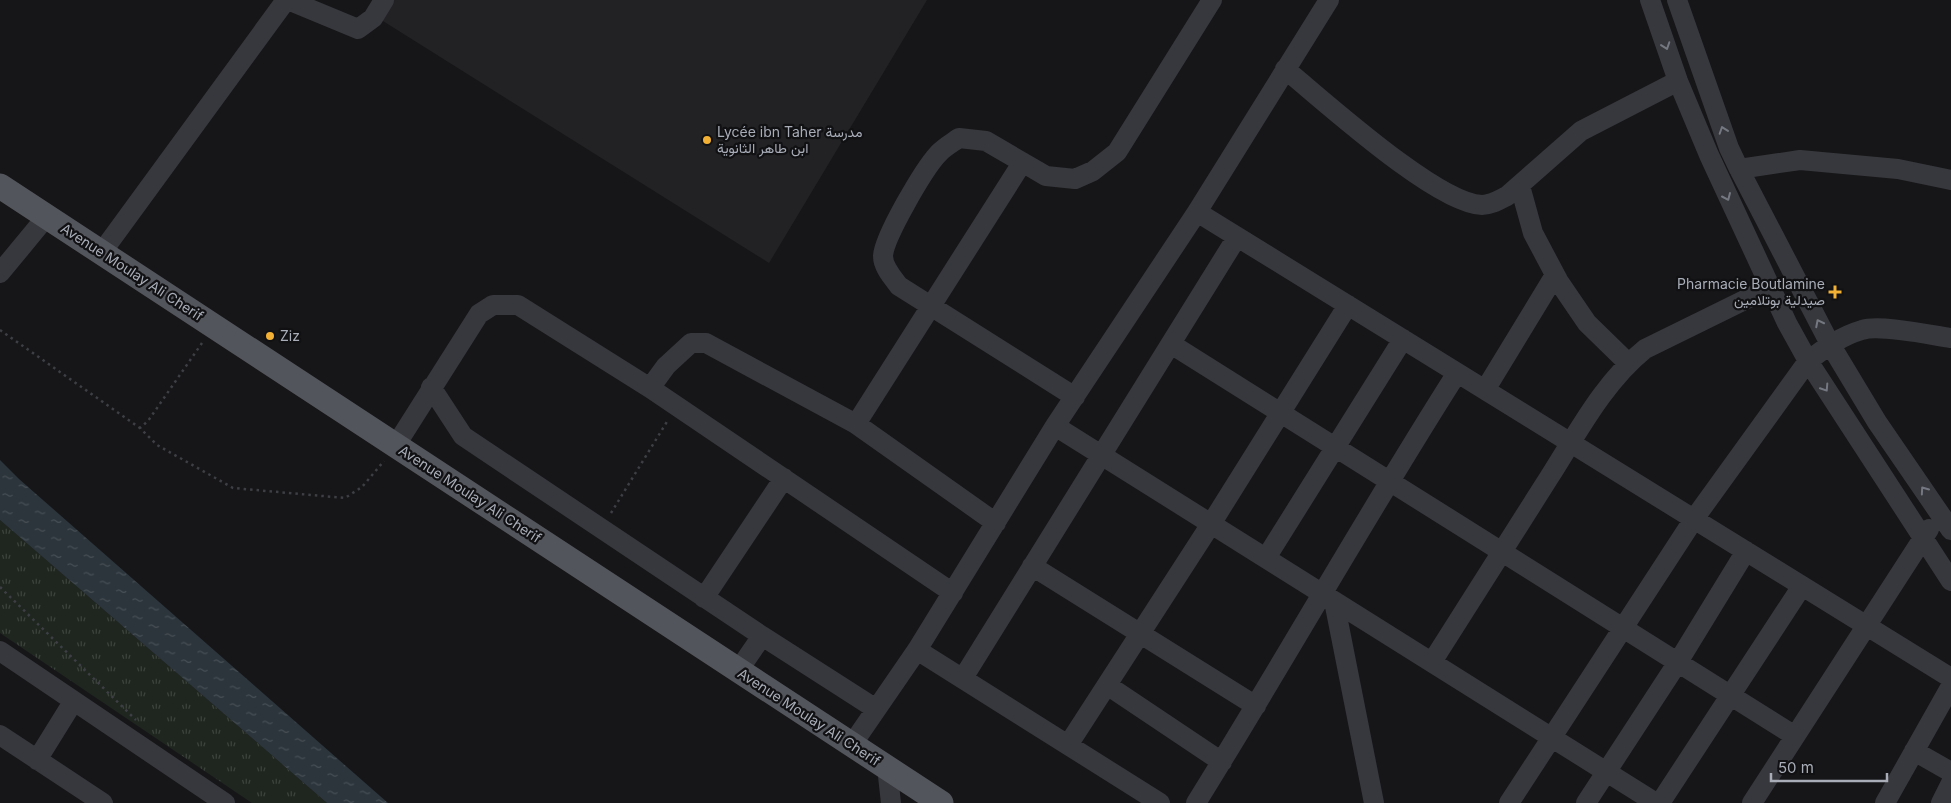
<svg xmlns="http://www.w3.org/2000/svg" width="1951" height="803" viewBox="0 0 1951 803" font-family="Inter,Vazirmatn,sans-serif">
	<style>
		.built { fill: #222225 }
		.park { fill: url(#park-tufts) }
		.water { fill: url(#water-ripples) }
		.lines { fill: none; stroke-linecap: round; stroke-linejoin: round }
		.path { stroke: #3d3f44; stroke-width: 2.5; stroke-dasharray: 2.5 4; stroke-linecap: butt }
		.minor { stroke: #37383d; stroke-width: 20 }
		.major { stroke: #53555c; stroke-width: 25 }
		.oneway { stroke: #757881 }
		.poi-dot { fill: #f2b134; stroke: #111113; stroke-width: 2 }
		.labels { text-anchor: middle; stroke-width: 4.5; stroke-linejoin: round; paint-order: stroke }
		.poi-label { font-size: 14px; fill: #a8adb8; stroke: #111113; text-anchor: start }
		.street-label { font-size: 14px; fill: #a8adb8; stroke: #111113 }
	</style>
	<defs>
		<pattern id="park-tufts" width="24" height="20" patternUnits="userSpaceOnUse" patternTransform="scale(1.25)"><rect width="24" height="20" fill="#1e261f"/><path d="M3 7l-1-3M5 7V3M7 7l1-3M15 17l-1-3M17 17v-4M19 17l1-3" fill="none" stroke="#3c433d"/></pattern>
		<pattern id="water-ripples" width="26" height="14" patternUnits="userSpaceOnUse" patternTransform="scale(1.25)"><rect width="26" height="14" fill="#2c353c"/><path d="M2 4q2-2 4 0t4 0M15 11q2-2 4 0t4 0" fill="none" stroke="#485056"/></pattern>
	</defs>
	<rect width="100%" height="100%" fill="#161618"/>
	<path class="built" d="M386,0H927L769,263L375,16Z"/>
	<path class="park" d="M0,520L327,803H252L0,633Z"/>
	<path class="water" d="M0,460L19,479L388,803H327L0,520Z"/>
	<g class="lines">
		<path class="path" d="M0,330L140,428
			M202,343L148,421L140,428L157,445L233,488L345,498L362,487L384,461
			M611,513L668,420
			M0,587L136,720"/>
		<path class="minor" d="M288,0L358,29L373,18L384,0
			M1650,0L1678,81L1709,155L1787,323L1808,361L1951,581
			M1677,0L1729,148L1739,169L1830,344L1877,422L1951,530
			M1285,69C1323,100 1437,204 1482,205C1491,205 1499,200 1507,196L1581,131L1678,81
			M1739,169L1800,160L1898,169L1951,180
			M1520,186L1533,233L1559,282L1587,323L1628,363
			M1197,212L1951,678
			M102,252L286,0
			M0,273L47,216
			M1171,344L1795,736
			M431,387L463,436L762,636
			M650,388L666,366L691,343H706L856,424L996,523
			M1485,390L1555,275
			M1075,397L899,286C892,277 883,267 883,256C884,237 924,169 938,154C943,148 952,143 959,138L986,141L1046,176L1075,179L1093,171L1117,152L1212,0
			M856,424L1022,163
			M1055,426L1656,803
			M396,445L479,314L493,305H518L650,388L953,593
			M1266,558L1403,339
			M1032,566L1256,706
			M704,598L784,478
			M1334,601L1374,803
			M917,650L1160,803
			M0,651L225,803
			M1432,662C1472,600 1511,538 1550,476C1578,432 1604,382 1645,349L1769,288
			M738,671L762,636L876,709
			M963,678L1237,237
			M1107,685L1222,762
			M0,735L103,803
			M1068,745L1211,524L1348,305
			M851,746L917,650L1055,426L1197,212L1329,0
			M1914,751L1951,772
			M37,760L73,702
			M887,767L891,803
			M1196,803C1285,660 1367,514 1457,373
			M1509,803L1694,519L1808,361C1825,348 1841,336 1862,330C1880,324 1930,335 1951,338
			M1586,803L1678,662L1746,551
			M1660,803L1802,586
			M1752,803L1929,529
			M1885,803L1951,686
			M1941,803L1951,783"/>
		<path class="major" d="M0,186L941,803"/>
	</g>
	<defs><path id="oneway-chevron" d="M-2-3.5L2.5 0L-2 3.5" fill="none" stroke-width="1.6" stroke-linecap="round" stroke-linejoin="round" transform="scale(1.25)"/></defs>
	<g class="oneway">
		<use href="#oneway-chevron" transform="translate(1666 46) rotate(71)"/>
		<use href="#oneway-chevron" transform="translate(1723 130) rotate(-109)"/>
		<use href="#oneway-chevron" transform="translate(1727 197) rotate(66)"/>
		<use href="#oneway-chevron" transform="translate(1819 323) rotate(-117)"/>
		<use href="#oneway-chevron" transform="translate(1825 388) rotate(57)"/>
		<use href="#oneway-chevron" transform="translate(1924 490) rotate(-125)"/>
	</g>
	<g class="poi-dot">
		<circle cx="707" cy="140" r="5"/>
		<path d="M1832.5 284.5h5v5h5v5h-5v5h-5v-5h-5v-5h5z"/>
		<circle cx="270" cy="336" r="5"/>
	</g>
	<g class="labels">
		<g class="poi-label">
			<text x="717" y="137">Lycée ibn Taher مدرسة<tspan x="717" dy="16">ابن طاهر الثانوية</tspan></text>
			<text x="1825" y="289" text-anchor="end">Pharmacie Boutlamine<tspan x="1825" dy="16">صيدلية بوتلامين</tspan></text>
			<text x="280" y="341">Ziz</text>
		</g>
		<g class="street-label">
			<text transform="translate(132 272) rotate(33)" y="5">Avenue Moulay Ali Cherif</text>
			<text transform="translate(470 494) rotate(33)" y="5">Avenue Moulay Ali Cherif</text>
			<text transform="translate(809 717) rotate(33)" y="5">Avenue Moulay Ali Cherif</text>
		</g>
	</g>
	<path d="M1771 773v8h116v-8" fill="none" stroke="#a8adb8" stroke-width="2.5"/>
	<text x="1778" y="773" font-size="15" fill="#a8adb8" stroke="#111113" stroke-width="4" paint-order="stroke">50 m</text>
</svg>
